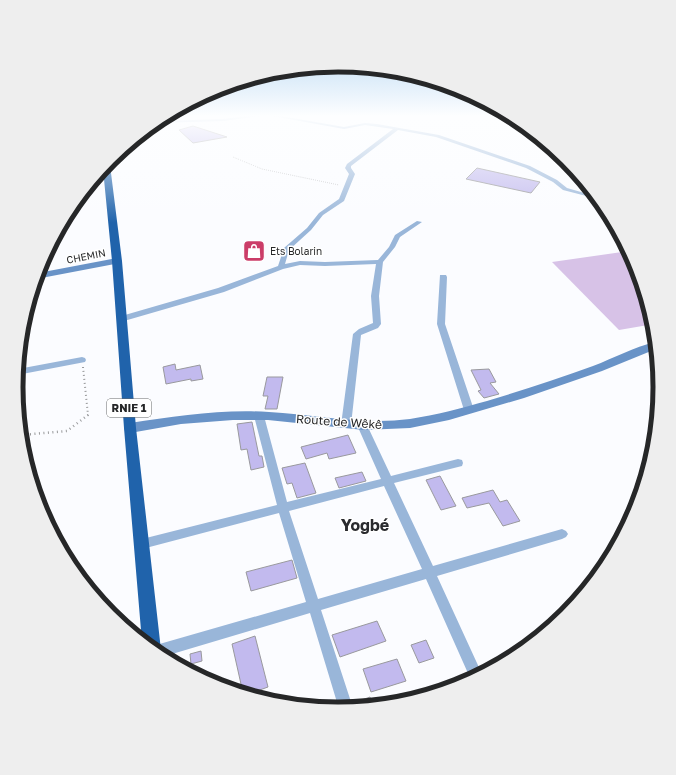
<svg xmlns="http://www.w3.org/2000/svg" width="676" height="775" viewBox="0 0 676 775" font-family="'Golos Text',sans-serif">
	<style>
		.green { fill: #d7c2e7 }
		.building { fill: #c2baee; stroke: #99999d }
		.lines { fill: none; stroke-linecap: round; stroke-linejoin: round }
		.path-far2 { stroke: #98999b; stroke-width: 1; stroke-dasharray: 0.5 1.5; stroke-linecap: butt }
		.path-far1 { stroke: #98999b; stroke-width: 2; stroke-dasharray: 1 3; stroke-linecap: butt }
		.path { stroke: #98999b; stroke-width: 2.5; stroke-dasharray: 1 3.5; stroke-linecap: butt }
		.street { fill: #99b6d9; fill-rule: evenodd }
		.secondary { fill: #6993c7; fill-rule: evenodd }
		.highway { fill: #2063ab; fill-rule: evenodd }
		.labels { text-anchor: middle; stroke-width: 3; stroke-linejoin: round; paint-order: stroke }
		.far-poi-label { font-size: 10px; fill: #262728; stroke: #fff; text-anchor: start }
		.far-street-label { font-size: 10px; fill: #262728; stroke: #fff }
		.shield { fill: #fff; stroke: #676868; stroke-width: 1 }
		.shield-label { font-size: 11px; font-weight: bold; fill: #262728 }
		.street-label { font-size: 12px; fill: #262728; stroke: #fff }
		.near-neighbourhood-label { font-size: 16px; font-weight: bold; fill: #2a2b2e; stroke: #fff }
		.rim { fill: none; stroke: #262728; stroke-width: 5 }
	</style>
	<rect width="100%" height="100%" fill="#fbfcff"/>
	<path class="green" d="M622,252L636,264L654,324L619,330L552,262Z"/>
	<path class="building" d="M193,126L227,137L193,143L179,130Z
		M477,168L540,182L531,193L466,179Z
		M175,364L176,370L200,365L203,379L191,381V379L166,384L163,367Z
		M489,369L496,382L490,383L499,394L484,398L478,391L481,390L471,370Z
		M267,377H283L277,409H265L268,396H263Z
		M252,422L259,456H262L264,467L251,470L247,449L241,450L237,424Z
		M348,435L356,453L329,459L327,453L306,459L301,447Z
		M305,463L316,493L297,498L292,483L287,484L282,468Z
		M362,472L366,481L339,488L335,478Z
		M440,476L456,506L441,510L426,480Z
		M493,490L500,502L507,500L520,521L503,526L489,503L467,508L462,498Z
		M292,560L297,578L251,591L246,572Z
		M377,621L386,641L340,657L332,635Z
		M255,636L268,687L246,695L243,693L232,644Z
		M426,640L434,658L419,663L411,645Z
		M201,651L202,661L191,664L190,654Z
		M397,659L406,681L371,692L363,669Z
		M370,697L373,706L354,708L353,703Z"/>
	<g class="lines">
		<path class="path-far2" d="M233,157L262,169L339,185"/>
		<path class="path-far1" d="M83,367L88,415L86,416"/>
		<path class="path" d="M21,435L67,431L88,415"/>
		<path class="street" d="M255,115H266L223,121L155,123L158,121L223,119Z
			M267,115H275L344,127L365,123L377,124L439,135L530,166L557,180L567,188L595,196L598,199L563,190L553,182L526,168L436,137L398,130L351,166V168L355,174L344,201L323,215L311,230L289,250L285,264L300,261L325,262L378,260L389,247L395,235L417,221L422,222L400,237L395,247L383,262L379,296L381,324L378,328L361,335L351,425L349,427H343L341,425L353,334L359,329L373,323L371,296L376,264L325,266L300,265L283,269L224,292L124,321H118L117,319L118,317L218,288L278,266L284,248L307,228L319,213L339,199L349,174L345,168L347,164L393,129L365,125L344,129Z
			M505,115H507L513,118L568,163L577,173H574Z
			M440,275H446L447,277L445,324L474,410L469,413L464,410L437,324Z
			M82,357L85,358L86,360L85,362L17,375L18,369Z
			M259,413L262,414L264,416L287,502L381,479L357,425L359,423H365L367,425L391,476L458,459L462,460L463,463L462,466L394,483L433,566L562,529L566,531L568,534L566,537L562,539L437,576L482,674L471,680L426,579L321,610L353,708L339,709L310,613L162,657L151,648L156,645L306,602L279,513L142,549L138,547L136,544L138,541L142,539L277,505L254,416L256,414ZM384,486L422,569L318,599L289,511Z"/>
		<path class="secondary" d="M117,258L122,261L120,263L36,279L38,273Z
			M655,342L656,349L602,371L524,398L449,420L410,428L364,430L268,420H233L181,424L130,433L125,431L124,428L125,425L130,423C176,416 222,409 269,412C316,415 363,425 410,419C436,415 462,408 487,401C523,390 558,379 593,366C614,358 634,347 655,342Z"/>
		<path class="highway" d="M108,163L110,165L122,261L136,428L161,650L159,655L142,642L124,428L112,261L103,169Z"/>
	</g>
	<linearGradient id="sky" x2="0" y2="1"><stop stop-color="#99c7ee"/><stop offset="0.52" stop-color="#fdfeff"/><stop offset="1" stop-color="#fdfeff" stop-opacity="0"/></linearGradient>
	<rect width="676" height="223" fill="url(#sky)"/>
	<defs>
		<g id="shop-square" transform="scale(1.15)"><rect x="-9" y="-9" width="18" height="18" rx="4" fill="#cb3d68" stroke="#fff"/><path d="M-5-2.5h2.3a2.7 3.5 0 0 1 5.4 0H5L5.5 6h-11ZM-1.5-2.5h3a1.5 2.3 0 0 0-3 0Z" fill="#fff"/></g>
	</defs>
	<g fill-rule="evenodd">
		<use href="#shop-square" x="254" y="251"/>
	</g>
	<g class="labels">
		<g class="far-poi-label">
			<text x="270" y="255">Ets Bolarin</text>
		</g>
		<g class="far-street-label">
			<text transform="translate(86 256) rotate(-11)" y="4">CHEMIN</text>
		</g>
		<rect class="shield" x="107" y="399" width="44" height="18" rx="3"/>
		<g class="shield-label">
			<text x="129" y="412">RNIE 1</text>
		</g>
		<g class="street-label">
			<text transform="translate(339 422) rotate(4)" y="4">Route de Wêkê</text>
		</g>
		<g class="near-neighbourhood-label">
			<text x="365" y="531">Yogbé</text>
		</g>
	</g>
	<path d="M0 0H676V775H0ZM23 387a315 315 0 1 1 630 0a315 315 0 1 1-630 0Z" fill="#eee" fill-rule="evenodd"/>
	<path class="rim" d="M23 387a315 315 0 1 1 630 0a315 315 0 1 1-630 0Z"/>
</svg>
